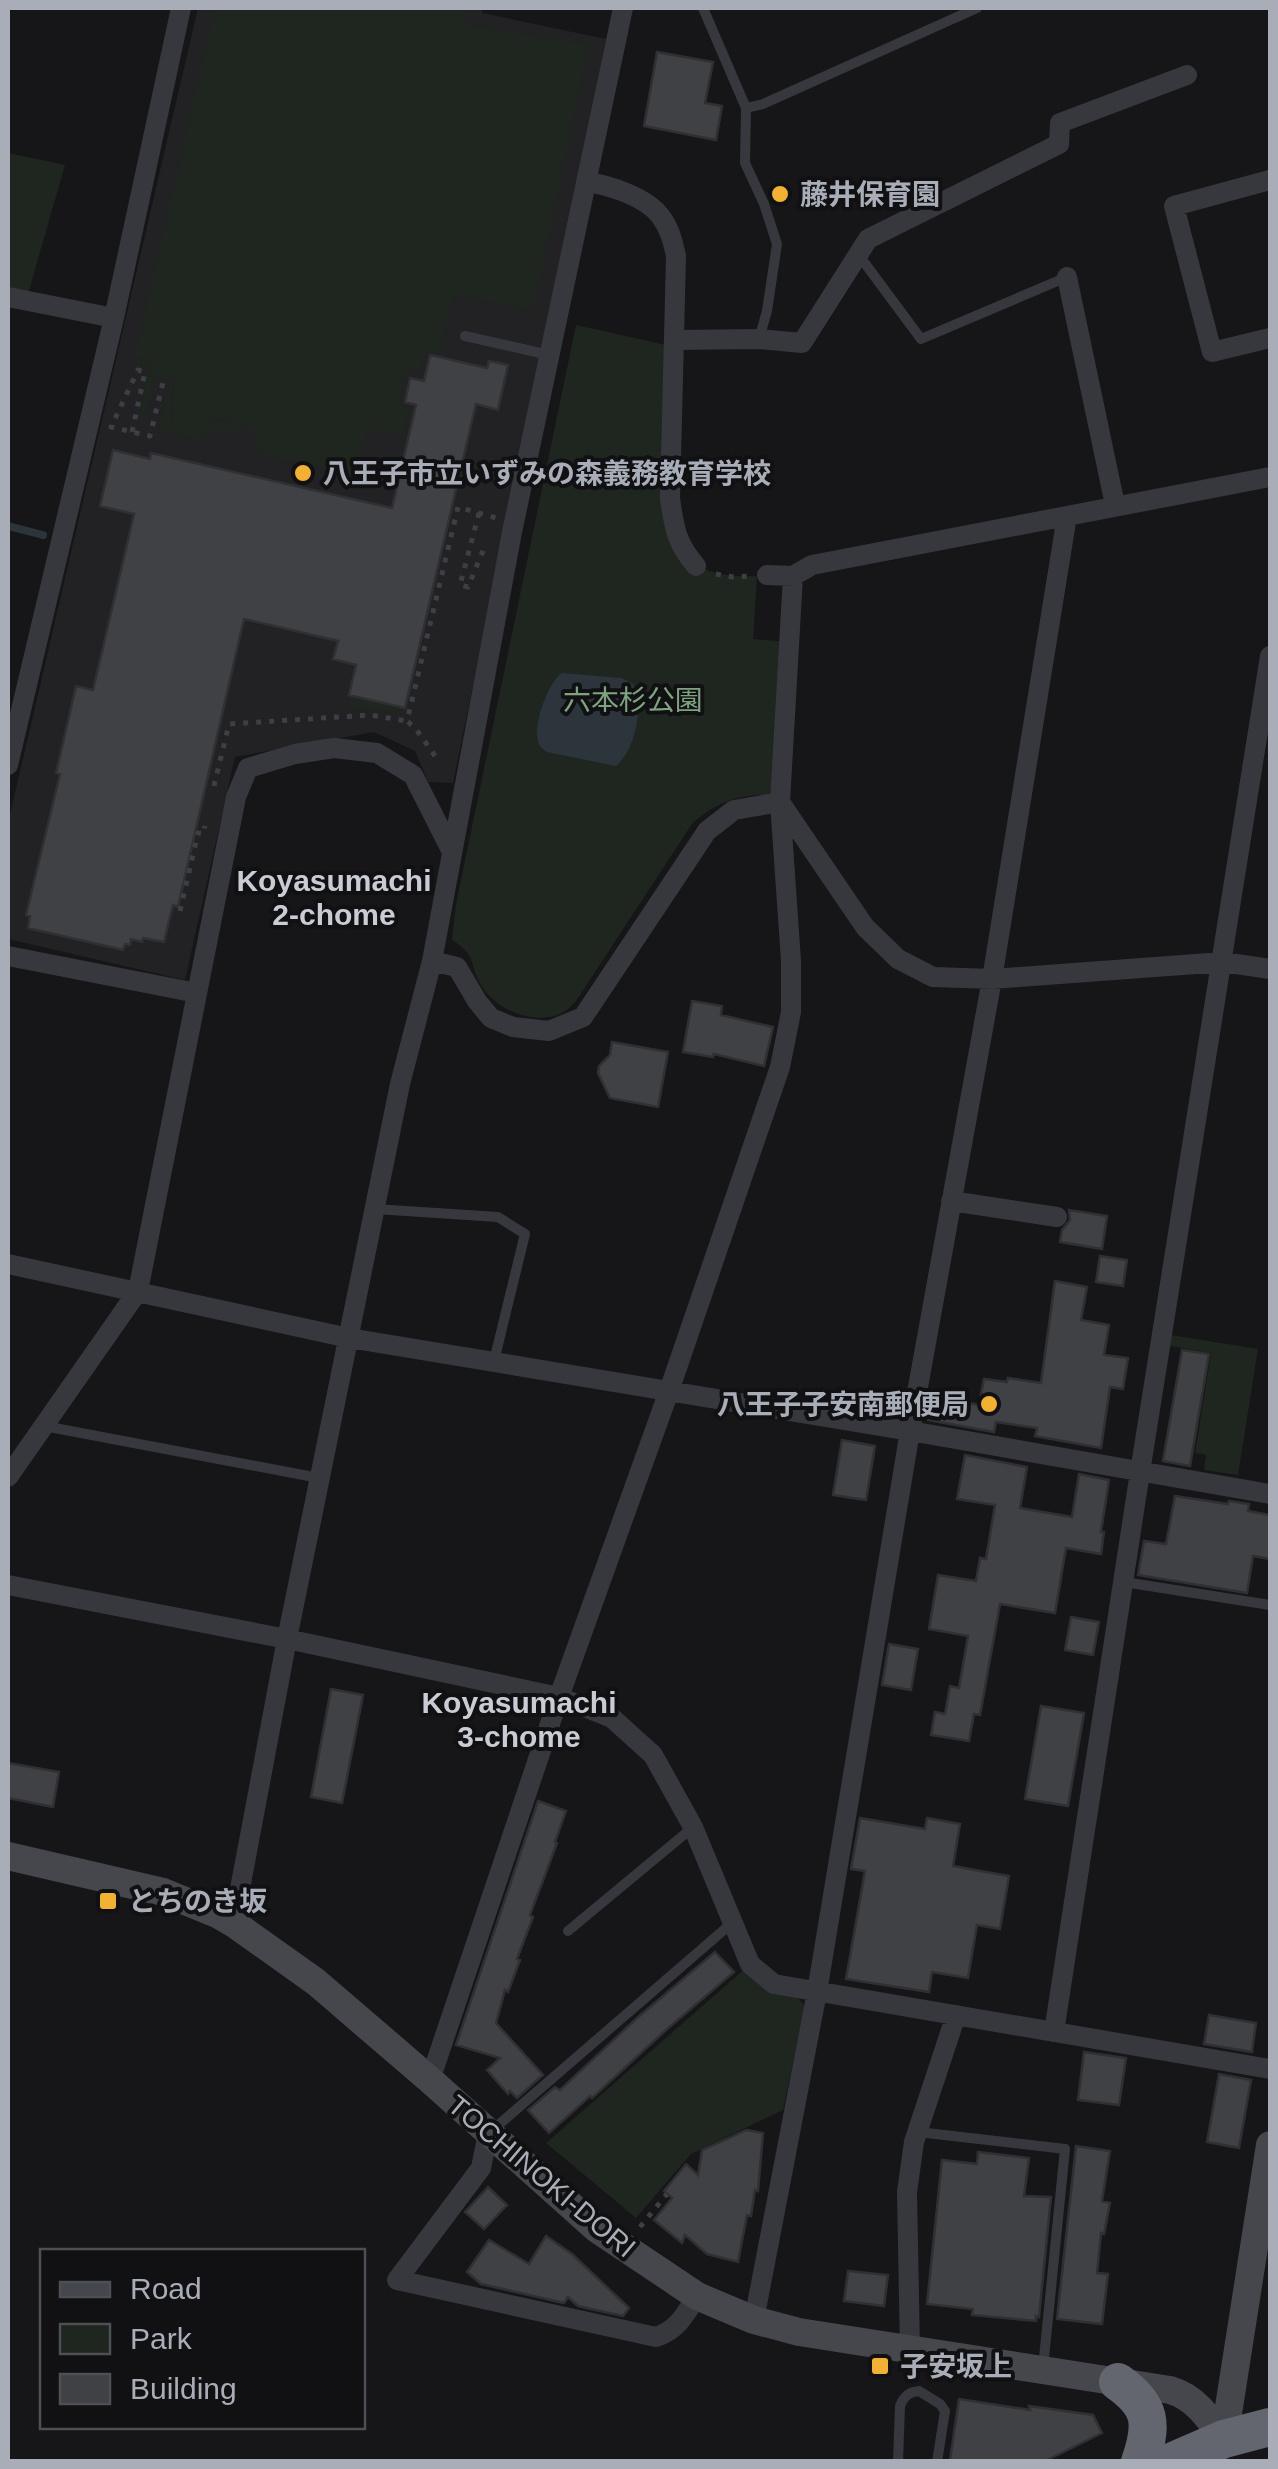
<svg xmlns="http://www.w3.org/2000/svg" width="1278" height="2469" viewBox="0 0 1278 2469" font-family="Helvetica,'Noto Sans JP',sans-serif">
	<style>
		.built { fill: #222225 }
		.green { fill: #1e261f }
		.water { fill: #2c353c }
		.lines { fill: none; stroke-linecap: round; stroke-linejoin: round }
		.stream { stroke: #2c353c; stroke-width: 8 }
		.building { fill: #404145; stroke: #303034; stroke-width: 2.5 }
		.path { stroke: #3d3f44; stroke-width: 5; stroke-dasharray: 5 8; stroke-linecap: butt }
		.lane { stroke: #37383d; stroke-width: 10 }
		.street { stroke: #37383d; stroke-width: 20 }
		.secondary { stroke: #45474d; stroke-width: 28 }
		.highway { stroke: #63666e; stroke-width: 38 }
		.poi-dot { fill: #f2b134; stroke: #111113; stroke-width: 4 }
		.labels { text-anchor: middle; stroke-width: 8; stroke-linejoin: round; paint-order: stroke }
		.poi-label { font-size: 28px; font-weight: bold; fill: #a8adb8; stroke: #111113; text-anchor: start }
		.park-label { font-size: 28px; fill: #7fa381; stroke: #111113 }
		.street-label { font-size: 28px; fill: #a8adb8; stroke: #111113 }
		.neighbourhood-label { font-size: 30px; font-weight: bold; fill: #c9ccd4; stroke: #111113 }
	</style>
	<rect width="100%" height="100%" fill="#161618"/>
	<path class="built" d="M198,8H482V13L606,39L453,783L428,782L415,751L374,732L235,757L185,980L8,939V823Z"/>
	<path class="green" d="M215,8H468L466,25L588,45L533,311L454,293L440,353L425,350L420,372L407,370L399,406L409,408L402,436L367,429L356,476L260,454L251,427L219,418L196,428L218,420L240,426L237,435L220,431L193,439L159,430L170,383L173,384L170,422H173L175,381L155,376L145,419L139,418L150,366L133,362L134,359L158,363L135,357Z
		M8,153L65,165L26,301L8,297Z
		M576,325L675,347L670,498L696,566C717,575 734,577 757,576L753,639L790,642L781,796C745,792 718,800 692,824L576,1001C572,1005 569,1009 564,1012C537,1027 496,1011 481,985C468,962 478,957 452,940L456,904Z
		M350,696L402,708L394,714L363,707L347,709Z
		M1171,1335L1258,1349L1238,1475L1204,1470L1206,1455L1195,1453L1211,1353L1170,1346Z
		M748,1966L791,1990L805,2006L783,2110L691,2154L636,2218L546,2143Z"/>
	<path class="water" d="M562,673L621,678L632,683C644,706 636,749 616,766L547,752C544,750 541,748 540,746C530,730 548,682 562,673Z"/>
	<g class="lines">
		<path class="stream" d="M8,526L43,535"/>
	</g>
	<path class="building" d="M657,52L713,62L705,103L722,106L716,140L644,126Z
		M430,355L487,368L489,361L508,365L498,410L476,404L405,708L349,695L356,665L333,659L338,641L244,619L178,907L173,905L164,942L143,938L142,942L131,939L130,945L125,944L123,950L28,928L30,916L26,915L60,774L56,773L76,686L93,690L134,514L100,506L113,450L150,459L151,453L392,508L416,405L405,402L410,378L424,381Z
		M692,1001L722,1006L721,1015L773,1027L764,1066L714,1054L713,1057L683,1052Z
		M612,1042L668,1052L658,1107L610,1098L598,1073L599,1066L610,1055Z
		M1069,1210L1107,1216L1102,1249L1060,1242L1062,1230L1070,1220Z
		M1100,1256L1127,1260L1123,1286L1096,1282Z
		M1055,1281L1087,1287L1081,1320L1109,1325L1104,1355L1128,1358L1123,1389L1110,1387L1101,1448L1035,1436L1037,1428L996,1422L994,1432L928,1420L931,1396L979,1405L984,1379L1007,1382L1008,1378L1041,1383Z
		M1182,1350L1209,1354L1190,1466L1163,1461Z
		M842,1440L875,1446L866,1500L833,1495Z
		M965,1455L1027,1467L1020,1508L1072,1517L1079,1474L1109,1480L1101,1532H1104L1101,1554L1066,1548L1055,1613L1000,1604L980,1715L974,1714L969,1741L931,1735L935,1712L945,1714L950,1686L959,1688L968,1636L929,1629L938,1575L976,1581L980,1558L986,1559L995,1505L957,1499Z
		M1175,1496L1228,1504L1229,1501L1249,1504L1248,1511L1270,1515V1559L1253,1556L1247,1593L1138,1575L1144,1541L1166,1544Z
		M1071,1617L1099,1622L1093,1655L1065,1650Z
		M889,1644L918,1649L911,1690L882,1685Z
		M331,1689L363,1695L342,1803L311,1797Z
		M1041,1706L1084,1713L1068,1806L1025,1799Z
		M8,1763L59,1772L53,1807L8,1798Z
		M538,1801L566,1811L555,1842L557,1843L530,1915L533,1917L517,1959L520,1960L508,1992L505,1990L496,2023L543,2075L517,2098L510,2091L508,2094L487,2070L500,2058L456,2045Z
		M860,1818L925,1829L927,1818L960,1824L953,1866L1009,1876L1000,1929L977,1925L968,1978L932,1972L929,1992L846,1979L865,1871L851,1869Z
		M715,1952L734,1972L666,2030L592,2098L590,2096L549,2133L528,2110L555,2087L560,2090L637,2018Z
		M1209,2015L1256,2023L1252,2052L1204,2044Z
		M1084,2052L1126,2058L1119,2105L1078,2100Z
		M1219,2074L1251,2080L1239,2148L1207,2142Z
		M746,2130L763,2133L758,2191L755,2190L751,2216L747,2215L738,2262L707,2254L685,2235L682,2243L654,2220L672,2198L664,2191L686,2164L698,2175L702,2150Z
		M1076,2146L1110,2151L1102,2201L1110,2203L1104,2234L1101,2233L1097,2273L1108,2274L1102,2324L1057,2319Z
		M978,2152L1029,2158L1024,2196L1051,2197L1039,2317L1036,2316V2321L972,2315L973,2309L927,2304L942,2160L977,2164Z
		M488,2187L507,2205L484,2229L465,2212Z
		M546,2236L572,2254L629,2308L623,2316L578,2306L568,2297L564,2303L481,2284L467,2272L489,2240L529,2264Z
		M848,2271L888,2275L884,2306L844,2301Z
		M959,2399L1030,2410L1029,2406L1093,2415L1102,2433L1043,2462L950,2460Z"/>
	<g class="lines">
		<path class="path" d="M132,432L145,372L138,370L111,427L150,436L164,378
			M479,513L460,585L468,587L485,546
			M716,574L733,577L749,576
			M435,756L416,729L407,721L458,507L496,518
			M214,786L229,724L370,715L407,721
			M180,911L198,833L203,834L205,826
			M640,2227L667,2194"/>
		<path class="lane" d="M703,8L746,108L745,163L764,204L777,244L767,311L759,339
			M746,108L763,104L977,8
			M858,254L921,339L1067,277
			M465,336L549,355
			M375,1209L498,1217L525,1234L494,1361
			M44,1426L319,1478
			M1124,1582L1270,1605
			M568,1931L692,1828
			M918,2132L1065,2149L1043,2368
			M489,2133L733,1922
			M898,2462L900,2406C904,2396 909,2392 919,2391L940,2404L945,2411L937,2462"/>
		<path class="street" d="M1270,180L1174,206L1212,352L1270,338
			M586,182C609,185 647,197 661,217C670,229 673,242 676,256L670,498C674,527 676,543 696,566
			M1067,277L1115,505
			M8,297L114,318
			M675,340L759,339L802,343L868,239L1059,144L1060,123L1187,75
			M767,575L793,576
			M8,765L114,318L181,8
			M8,956L197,993
			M432,961L457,967L477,1001L491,1018L513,1027L549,1031L583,1017L707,831L734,810L780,802L865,927L898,959L933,977L992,979L1223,962L1270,969
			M951,1201L1057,1217
			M8,1264L349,1338L910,1431L992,979L1067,516
			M8,1477L138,1291L236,797L248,768L295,754L334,748L377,753L413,775L452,852
			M8,1585L287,1639L559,1697L612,1718L653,1755L693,1827L750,1964L774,1984L1270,2069
			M236,1925L239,1894L287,1639L400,1084L432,961L512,532L623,8
			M1054,2032L1140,1472L1270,656
			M430,2080L559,1697L669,1391L780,1067L791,1012V961L780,802L793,576L812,565L1270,477
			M488,2133L481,2168L397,2280L656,2337C678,2330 685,2314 697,2296
			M754,2320L817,1992L910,1431L1270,1494
			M910,2351L907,2192L914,2142L956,2015"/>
		<path class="secondary" d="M8,1856L163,1892L217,1914L236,1925L316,1982L430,2080L597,2229L697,2296L754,2320L799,2332L1170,2390C1195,2397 1209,2418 1224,2439
			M1224,2439L1270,2145"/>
		<path class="highway" d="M1118,2382C1152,2406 1153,2424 1140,2462
			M1171,2462L1224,2439L1270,2427"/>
	</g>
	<g class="poi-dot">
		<circle cx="780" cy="194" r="10"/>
		<circle cx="303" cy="473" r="10"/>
		<circle cx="989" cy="1404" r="10"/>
		<rect x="98" y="1891" width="20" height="20" rx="5"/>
		<rect x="870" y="2356" width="20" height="20" rx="5"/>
	</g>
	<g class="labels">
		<g class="poi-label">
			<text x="800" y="204">藤井保育園</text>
			<text x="323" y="483">八王子市立いずみの森義務教育学校</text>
			<text x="969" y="1414" text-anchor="end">八王子子安南郵便局</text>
			<text x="128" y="1911">とちのき坂</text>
			<text x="900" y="2376">子安坂上</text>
		</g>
		<g class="park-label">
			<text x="633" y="710">六本杉公園</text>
		</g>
		<g class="street-label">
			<text transform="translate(542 2176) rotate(40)" y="10">TOCHINOKI-DORI</text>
		</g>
		<g class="neighbourhood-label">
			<text x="334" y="891">Koyasumachi<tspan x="334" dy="34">2-chome</tspan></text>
			<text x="519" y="1713">Koyasumachi<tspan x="519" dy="34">3-chome</tspan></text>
		</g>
	</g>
	<rect width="1278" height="2469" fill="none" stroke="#a8adb8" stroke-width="20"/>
	<rect x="40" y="2249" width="325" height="180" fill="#111113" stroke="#4d4f55" stroke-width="2.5"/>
	<rect x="60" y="2282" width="50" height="15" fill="#45474d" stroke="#4d4f55" stroke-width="2.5"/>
	<text x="130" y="2299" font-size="30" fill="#a8adb8">Road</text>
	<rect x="60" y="2324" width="50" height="30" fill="#1e261f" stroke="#4d4f55" stroke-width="2.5"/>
	<text x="130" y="2349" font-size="30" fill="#a8adb8">Park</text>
	<rect x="60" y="2374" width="50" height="30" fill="#404145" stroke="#4d4f55" stroke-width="2.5"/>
	<text x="130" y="2399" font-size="30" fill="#a8adb8">Building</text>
</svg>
